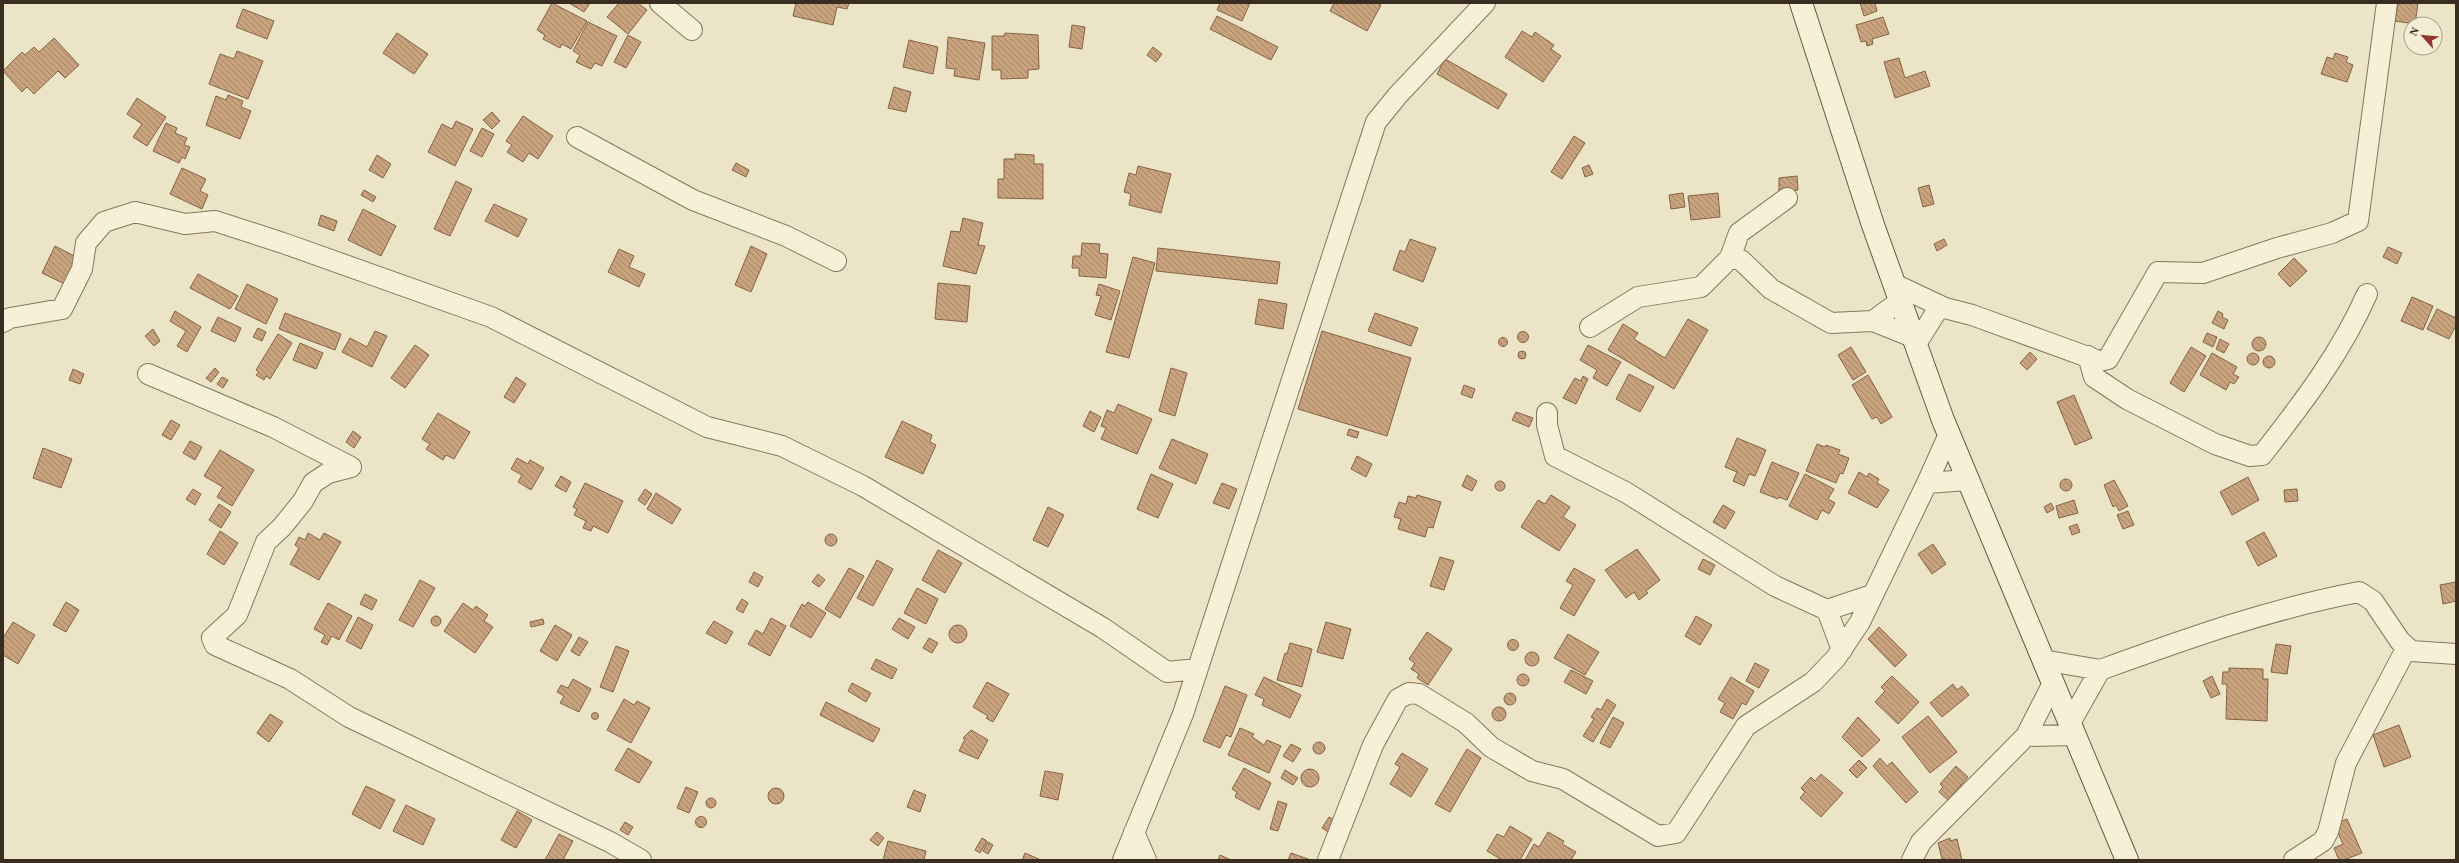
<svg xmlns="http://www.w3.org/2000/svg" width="2459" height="863" viewBox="0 0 2459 863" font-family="Georgia,serif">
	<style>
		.building { fill: url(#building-back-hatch); stroke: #856244 }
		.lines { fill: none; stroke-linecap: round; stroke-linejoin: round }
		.street-casing { stroke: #87765d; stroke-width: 22 }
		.secondary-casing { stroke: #695740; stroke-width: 24 }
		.street { stroke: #f7f0d9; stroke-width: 20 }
		.secondary { stroke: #f7f0d9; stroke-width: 22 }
	</style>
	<defs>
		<pattern id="building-back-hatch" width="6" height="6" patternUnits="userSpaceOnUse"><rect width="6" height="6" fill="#c8a37e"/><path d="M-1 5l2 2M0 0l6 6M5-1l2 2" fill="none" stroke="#a38567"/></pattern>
	</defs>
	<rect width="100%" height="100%" fill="#ece4c6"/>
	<path class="building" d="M552,3L587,21L571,49L562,44L560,48L543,39L545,35L537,30Z
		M569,3H590L584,12Z
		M619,3H638L647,10L628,34L607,17Z
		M796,3H849L847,9L837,7L833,25L793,16Z
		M1220,3H1250L1242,21L1217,10Z
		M1334,3H1378L1381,5L1367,31L1330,11Z
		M1860,3H1875L1877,11L1864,16Z
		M2398,3H2418L2415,24L2395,21Z
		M243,9L274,21L267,39L236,27Z
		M1217,16L1278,47L1271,60L1210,29Z
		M1883,17L1889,34L1872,39L1873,44L1867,46L1866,41L1861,42L1856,25Z
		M588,22L617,36L602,66L595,63L591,69L576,62L580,55L573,51Z
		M1072,25L1085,27L1082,49L1069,47Z
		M1522,31L1532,37L1535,32L1554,45L1551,49L1561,56L1543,82L1505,57Z
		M397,33L428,54L414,74L383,53Z
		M1005,33L1038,35L1039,69L1028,70V78L1001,79V70H992V36H1004Z
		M628,35L641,42L626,68L614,62Z
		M948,37L985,43L979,80L954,76L955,69L946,68Z
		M54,38L79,65L65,78L58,71L34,94L27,87L22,92L3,71L22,52L25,55L34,47L39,52Z
		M909,40L938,47L933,74L903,67Z
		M1153,47L1162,54L1156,62L1147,55Z
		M237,51L263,61L248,99L209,84L220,54L234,59Z
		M2335,53L2348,57L2346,62L2353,65L2347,82L2321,74L2327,57L2333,59Z
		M1899,58L1905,78L1925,71L1930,86L1895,98L1884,62Z
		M1445,59L1507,94L1498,109L1437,74Z
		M894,87L911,92L906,112L888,108Z
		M228,95L243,101L241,107L251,111L240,139L206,125L216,96L226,100Z
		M137,98L166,117L147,146L133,137L142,124L127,114Z
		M492,112L500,121L492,129L483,120Z
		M523,116L553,136L538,159L529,153L523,162L507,152L512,145L506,141Z
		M456,121L473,129L455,166L428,152L442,124L452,129Z
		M166,123L177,128L175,133L187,138L184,145L190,147L185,159L182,157L179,163L153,151Z
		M482,128L494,134L482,157L470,151Z
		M1574,136L1585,143L1562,179L1551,172Z
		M1015,154L1034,155V164H1043V199L998,198V179H1004V159H1015Z
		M377,155L391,164L383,178L369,170Z
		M736,163L749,170L746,177L732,170Z
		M1589,165L1593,174L1585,177L1582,168Z
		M1138,166L1171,174L1161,213L1129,205L1131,194L1124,192L1129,173L1136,175Z
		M182,168L206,179L200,191L208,195L202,209L170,194Z
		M1797,176L1798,190L1779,192V178Z
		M456,181L472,189L450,236L434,229Z
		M1929,185L1934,204L1923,207L1918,188Z
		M364,190L376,197L373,202L361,195Z
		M1683,193L1685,207L1671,209L1669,195Z
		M1718,193L1720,217L1691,220L1688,196Z
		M494,204L527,219L518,237L485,221Z
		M363,209L396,226L381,256L348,240Z
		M321,215L337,221L334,231L318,225Z
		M963,218L983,223L978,245L985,246L976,274L943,266L951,231L960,232Z
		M1410,239L1436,248L1423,282L1393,270L1400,250L1405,252Z
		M1944,239L1947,245L1937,251L1934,244Z
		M1082,243L1100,244L1099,253L1108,254L1106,278L1079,276V268H1072L1073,256H1081Z
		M55,246L80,259L67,285L42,273Z
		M751,246L767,254L751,292L735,285Z
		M2388,247L2402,253L2397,264L2383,257Z
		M1158,248L1280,262L1277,284L1156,271Z
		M619,249L634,256L629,267L645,274L639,287L608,272Z
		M1133,257L1155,263L1129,358L1106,352Z
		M2294,258L2307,271L2290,287L2278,274Z
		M198,274L238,296L230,309L190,288Z
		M938,283L970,286L967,322L935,319Z
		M247,284L278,299L266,324L235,309Z
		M1099,284L1120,291L1111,320L1095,315L1101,296L1096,295Z
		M2412,297L2433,306L2423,330L2401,321Z
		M1259,299L1287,304L1283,329L1255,324Z
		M2437,309L2456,318V325L2449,339L2427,329Z
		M175,311L201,327L187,352L177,346L186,331L170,321Z
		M2218,311L2223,314L2222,317L2228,320L2224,329L2212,323Z
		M285,313L341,334L335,350L279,329Z
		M1375,313L1418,328L1411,346L1368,331Z
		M218,317L241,328L235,342L211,331Z
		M1688,319L1708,330L1674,389L1608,350L1623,324L1638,333L1634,339L1665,358Z
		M258,328L266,332L262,341L253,337Z
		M153,329L160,341L154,346L145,336Z
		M375,331L387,336L372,367L342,352L350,338L367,347Z
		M1322,331L1411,358L1387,436L1298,409Z
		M1517.5 337a5.5 5.5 0 1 1 11 0a5.5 5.5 0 1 1-11 0Z
		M2207,333L2217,337L2213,347L2203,342Z
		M278,334L292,343L270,379L266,376L264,380L256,375L259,372L256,370Z
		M2252 344a7 7 0 1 1 14 0a7 7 0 1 1-14 0Z
		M1498.5 342a4.5 4.5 0 1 1 9 0a4.5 4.5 0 1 1-9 0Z
		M2220,339L2229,344L2224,353L2216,349Z
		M300,343L323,353L316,369L293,360Z
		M415,345L429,355L405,388L391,378Z
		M1588,345L1621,362L1607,386L1593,378L1597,370L1580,360Z
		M1851,347L1866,372L1853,380L1838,355Z
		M2191,347L2206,356L2184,392L2170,383Z
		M1518 355a4 4 0 1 1 8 0a4 4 0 1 1-8 0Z
		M2030,352L2037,359L2027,370L2020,363Z
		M2247 359a6 6 0 1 1 12 0a6 6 0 1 1-12 0Z
		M2212,353L2237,367L2233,374L2239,377L2234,384L2230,382L2226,390L2200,375Z
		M2263 362a6 6 0 1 1 12 0a6 6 0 1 1-12 0Z
		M215,368L219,372L211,382L206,378Z
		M1171,368L1187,373L1175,416L1159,411Z
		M73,369L84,374L80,384L69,380Z
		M1629,374L1654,387L1640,412L1616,399Z
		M1868,375L1892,417L1881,424L1877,417L1872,419L1852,385Z
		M1583,376L1588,379L1576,404L1563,398L1575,378L1581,381Z
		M222,377L228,380L223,388L217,384Z
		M516,377L526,384L514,403L504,397Z
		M1464,385L1475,389L1472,398L1461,394Z
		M2074,395L2092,438L2075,445L2057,402Z
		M1118,404L1152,419L1137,454L1101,439L1106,428L1101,426L1107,410L1114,413Z
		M1090,411L1101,417L1094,432L1083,426Z
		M1516,412L1533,418L1529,427L1512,420Z
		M438,413L470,432L454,459L446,455L443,460L426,449L430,444L422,439Z
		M171,420L180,425L171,440L162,435Z
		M902,421L932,435L930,442L936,445L923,474L885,457Z
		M1349,429L1359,432L1357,438L1347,435Z
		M353,431L361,437L354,448L346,442Z
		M1737,438L1766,450L1755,476L1749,474L1744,486L1733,481L1737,472L1725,467Z
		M1172,439L1208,454L1196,484L1159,468Z
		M190,441L202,447L195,460L183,453Z
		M1817,444L1825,447L1826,445L1840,450L1838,454L1849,458L1843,474L1840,473L1836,483L1806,471Z
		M43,448L72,459L61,488L33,478Z
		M220,450L254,470L232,506L217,497L223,487L204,476Z
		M1357,456L1372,464L1366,477L1351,469Z
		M517,458L528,464L530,460L544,468L531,490L518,482L522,475L511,469Z
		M1772,462L1799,473L1787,500L1779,497L1778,499L1760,492Z
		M1859,472L1867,477L1869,473L1879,479L1877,483L1889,490L1877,508L1848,493Z
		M1151,474L1173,484L1158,518L1137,509Z
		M1805,474L1834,489L1828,499L1835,503L1829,514L1822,510L1817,520L1789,506Z
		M1467,475L1477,481L1472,491L1462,486Z
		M561,476L571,482L566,492L555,486Z
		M2248,477L2259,500L2232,515L2220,492Z
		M2060 485a6 6 0 1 1 12 0a6 6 0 1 1-12 0Z
		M2114,480L2128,506L2119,511L2116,505L2113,507L2104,485Z
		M1495 486a5 5 0 1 1 10 0a5 5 0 1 1-10 0Z
		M585,483L623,501L608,533L593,526L591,531L583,528L586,521L574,515L577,509L573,507Z
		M1222,483L1237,489L1229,509L1213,503Z
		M193,489L201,494L195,505L186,499Z
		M645,489L652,494L645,505L638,500Z
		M2297,489L2298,501L2285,502L2284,490Z
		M656,493L681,509L672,524L647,509Z
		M1417,495L1441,502L1433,528L1428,527L1425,537L1398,529L1401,519L1394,517L1399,502L1406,504L1408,496L1416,498Z
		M1551,495L1570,507L1563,517L1576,525L1559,551L1521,527L1538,500L1545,504Z
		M2074,500L2078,513L2059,518L2056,506Z
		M2051,503L2054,509L2047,513L2044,507Z
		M219,504L231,512L221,528L209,520Z
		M1723,505L1735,512L1725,529L1713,522Z
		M1048,507L1064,515L1048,547L1033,540Z
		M2128,511L2134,525L2123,529L2117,515Z
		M2077,524L2080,532L2072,535L2069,527Z
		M220,531L238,543L224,565L207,554Z
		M2264,532L2277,556L2258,566L2246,542Z
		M308,533L320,540L324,533L341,542L319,580L290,564L299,548L295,545L299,537L305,540Z
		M825 540a6 6 0 1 1 12 0a6 6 0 1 1-12 0Z
		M1933,544L1946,564L1932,574L1918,554Z
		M1637,549L1660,580L1646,591L1648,593L1639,600L1634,592L1626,598L1605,570Z
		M938,550L962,563L945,593L922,580Z
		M1440,557L1454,561L1444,590L1430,586Z
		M1703,559L1715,565L1710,575L1698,569Z
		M877,560L893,569L873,606L857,598Z
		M849,568L864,576L840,618L825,609Z
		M1574,568L1595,580L1574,616L1560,608L1573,585L1566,581Z
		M754,572L763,577L758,587L749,582Z
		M818,574L825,580L819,587L812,582Z
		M420,580L435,588L413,627L399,620Z
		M2456,582V601L2443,604L2440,585Z
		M917,588L938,599L926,624L904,613Z
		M365,594L377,600L372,610L360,604Z
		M742,599L748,603L743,613L736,609Z
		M66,602L79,610L66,632L53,625Z
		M808,602L826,613L811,638L790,626L802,604L805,606Z
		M328,603L352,616L339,640L332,636L327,645L321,642L325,635L314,629Z
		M463,603L473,610L476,606L488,615L484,621L493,627L475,653L444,631Z
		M1696,616L1712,625L1700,645L1685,636Z
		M431 621a5 5 0 1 1 10 0a5 5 0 1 1-10 0Z
		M358,617L373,625L361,649L346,641Z
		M771,618L786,626L770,656L748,644L756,630L763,634Z
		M899,618L915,627L908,639L892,629Z
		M543,619L544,624L531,627L530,622Z
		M714,621L733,632L726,644L706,633Z
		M13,622L35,635L18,664L3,655V638Z
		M1326,622L1351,629L1343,659L1317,652Z
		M949 634a9 9 0 1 1 18 0a9 9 0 1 1-18 0Z
		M555,625L572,635L557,661L540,651Z
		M1879,627L1907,655L1895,667L1868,639Z
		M1427,632L1452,649L1428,685L1417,678L1419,674L1411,669L1415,663L1409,659Z
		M1568,634L1599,652L1585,675L1554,658Z
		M579,637L588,642L579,656L571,651Z
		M929,638L938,643L932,653L923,648Z
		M1507.5 645a5.5 5.5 0 1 1 11 0a5.5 5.5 0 1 1-11 0Z
		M1290,643L1312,649L1302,687L1277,680L1285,653L1287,654Z
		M2276,644L2291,646L2287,674L2271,672Z
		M616,646L629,651L613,692L600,687Z
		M1525 659a7 7 0 1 1 14 0a7 7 0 1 1-14 0Z
		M876,659L897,669L892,679L871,669Z
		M1755,663L1769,670L1759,688L1746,681Z
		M2229,668L2263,669V679H2268L2267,721L2226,719L2227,684H2222L2223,672H2229Z
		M1571,670L1593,681L1586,694L1564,682Z
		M1517 680a6 6 0 1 1 12 0a6 6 0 1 1-12 0Z
		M1892,676L1919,702L1898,724L1875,702L1885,691L1881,687Z
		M2212,676L2220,694L2211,698L2203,681Z
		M1264,677L1301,695L1290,718L1262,705L1264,699L1255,695Z
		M1731,677L1754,691L1746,705L1742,703L1733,719L1720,712L1725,703L1718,699Z
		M573,679L591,689L579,712L560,703L564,696L557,692L561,685L568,688Z
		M987,682L1009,694L993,722L986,718L988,716L973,707Z
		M852,683L871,693L866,702L848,691Z
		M1953,684L1957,690L1962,686L1969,695L1942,717L1930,703Z
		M1225,686L1247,695L1231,737L1226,735L1220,748L1203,741Z
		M1504 699a6 6 0 1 1 12 0a6 6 0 1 1-12 0Z
		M624,699L634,705L637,701L650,708L631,743L607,730Z
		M1607,699L1616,705L1593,742L1583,736L1594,719L1591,717L1597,708L1601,710Z
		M826,702L880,729L873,742L820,715Z
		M1492 714a7 7 0 1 1 14 0a7 7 0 1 1-14 0Z
		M591.5 716a3.5 3.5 0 1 1 7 0a3.5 3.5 0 1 1-7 0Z
		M270,714L283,722L269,742L257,733Z
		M1928,716L1957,752L1930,773L1902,737Z
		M1613,717L1624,723L1610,748L1600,743Z
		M1858,717L1880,740L1862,757L1842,737Z
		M2399,725L2411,757L2384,767L2373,735Z
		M1240,728L1254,734L1252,737L1264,745L1267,740L1281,746L1269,773L1228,755Z
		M971,730L988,740L978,759L959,751L965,739L963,738Z
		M1313 748a6 6 0 1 1 12 0a6 6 0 1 1-12 0Z
		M1291,744L1301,749L1293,762L1283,756Z
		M628,748L652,762L639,783L615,770Z
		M1467,749L1481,758L1450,812L1435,804Z
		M1402,753L1428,769L1411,797L1390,784L1400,767L1395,764Z
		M1880,758L1887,766L1892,762L1918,792L1906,803L1873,766Z
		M1859,760L1867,768L1857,778L1849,770Z
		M1956,766L1968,777L1948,800L1939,792L1943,787L1940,784Z
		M1244,768L1271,783L1259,810L1235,797L1237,792L1232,789Z
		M1301 778a9 9 0 1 1 18 0a9 9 0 1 1-18 0Z
		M1285,770L1298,778L1293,785L1281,778Z
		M1045,771L1063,774L1058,800L1040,796Z
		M1821,774L1843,793L1821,817L1800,798L1805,792L1801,788L1811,777L1815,781Z
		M366,786L395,800L380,829L352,814Z
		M686,787L698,792L689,813L677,808Z
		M768 796a8 8 0 1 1 16 0a8 8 0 1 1-16 0Z
		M914,790L926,795L920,812L907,807Z
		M706 803a5 5 0 1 1 10 0a5 5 0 1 1-10 0Z
		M1278,801L1287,804L1278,831L1270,829Z
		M406,805L435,819L423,845L393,831Z
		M517,811L532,820L516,848L501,840Z
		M695.5 822a5.5 5.5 0 1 1 11 0a5.5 5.5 0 1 1-11 0Z
		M1329,817L1336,821L1330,833L1322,828Z
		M2347,819L2362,853L2344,860H2339L2334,848L2343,844L2334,824Z
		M625,822L633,827L628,835L620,830Z
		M1510,826L1532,839L1520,860H1502L1487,851L1497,834L1504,837Z
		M877,832L884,838L878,846L870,840Z
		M1548,832L1564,841L1562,844L1576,852L1571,860H1525L1534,844L1539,847Z
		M559,834L573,841L563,860H545Z
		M982,838L987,841L980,853L975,850Z
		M1950,838V841L1957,839L1962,860L1942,859L1938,843Z
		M888,841L926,851L924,860H883Z
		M988,842L993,845L988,854L983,851Z
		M1025,853L1041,860H1022Z
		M1291,853L1311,860H1288Z
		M1220,855L1231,860H1218Z"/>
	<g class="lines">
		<g class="street-casing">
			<path id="street" d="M660,3L692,30
				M577,137L693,200L786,236L836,261
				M1730,258L1739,233L1787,198
				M1894,284L1945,308L1972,315L2099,361L2108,359L2158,272L2203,273L2277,248L2332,233L2358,221L2387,3
				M1900,301L1873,321L1913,337
				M3,322L10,318L62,309L82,269L86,243L104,222L135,212L185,224L215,221L283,243L491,317L707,427L782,446L863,486L1103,628L1167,672L1197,669
				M1590,327L1638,297L1701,287L1730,258L1741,260L1771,289L1831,323L1873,321
				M1916,344L1940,306
				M2088,356L2094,377L2127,399L2215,444L2250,456L2262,455C2302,404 2341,353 2367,294
				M148,374L273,427L351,467
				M1547,413V425L1555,456L1627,493L1775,586L1827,610
				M1949,434L1927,483L1968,480
				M351,467L328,473L313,483L303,501L282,527L266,542L237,615L212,638L215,645L290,679L349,717L610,842L641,860
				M1842,650L1827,610L1872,595
				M2043,660L2100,670L2070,723
				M2100,670C2186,639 2269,609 2359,592L2373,601L2400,641L2411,651L2456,654
				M2053,683L2026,736L2075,735
				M1134,832L1146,860
				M1123,860L1183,714L1376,122L1398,95L1485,3
				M1328,860L1373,745L1398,699L1409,693L1419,694L1466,723L1491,747L1532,771L1563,779L1658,836L1676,833L1746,726L1813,682L1836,658L1860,622L1927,483
				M1912,860L1921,842L2026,736
				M2294,860L2323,841L2328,832L2346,763L2407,647"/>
		</g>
		<g class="secondary-casing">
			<path id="secondary" d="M1801,3L1873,225L1943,420L2127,860"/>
		</g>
		<use href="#street" class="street"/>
		<use href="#secondary" class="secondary"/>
	</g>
	<rect width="2459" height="863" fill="none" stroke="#382d20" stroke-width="8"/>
	<g transform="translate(2423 36) rotate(297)"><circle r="19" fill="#f4edd5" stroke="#a9a08d"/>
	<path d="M0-3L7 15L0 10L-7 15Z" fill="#933630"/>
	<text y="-6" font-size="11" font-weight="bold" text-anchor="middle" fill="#382d20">N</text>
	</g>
</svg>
